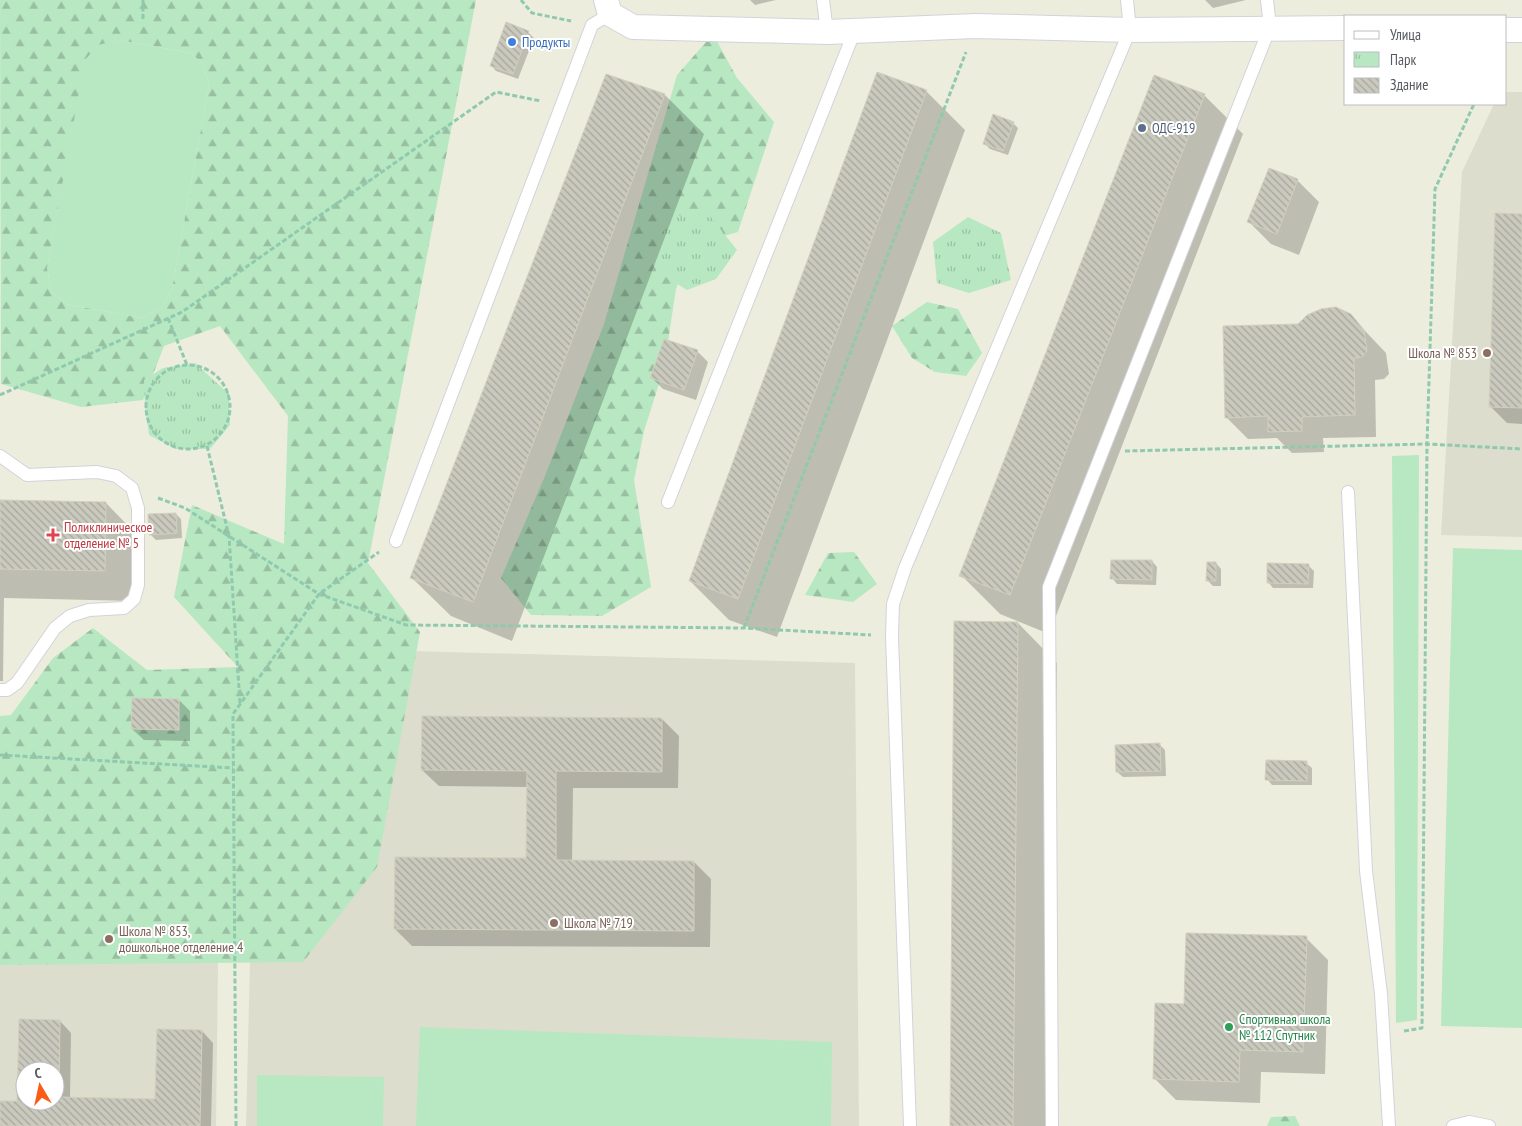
<svg xmlns="http://www.w3.org/2000/svg" width="1522" height="1126" viewBox="0 0 1522 1126" font-family="'PT Sans Narrow',sans-serif">
	<style>
		.education { fill: #dcddcd; fill-rule: evenodd }
		.green { fill: #b7e8c2 }
		.forest { fill: url(#forest-firs); fill-rule: evenodd }
		.park { fill: url(#park-tufts) }
		.shadow { fill: #0003; fill-rule: evenodd }
		.building { fill: url(#building-back-hatch); stroke: #d2d0bc; fill-rule: evenodd }
		.lines { fill: none; stroke-linecap: round; stroke-linejoin: round }
		.service-casing { stroke: #d2d3da; stroke-width: 14 }
		.minor-casing { stroke: #d2d3da; stroke-width: 26 }
		.path { stroke: #90c9ad; stroke-width: 3; stroke-dasharray: 5 2.5; stroke-linecap: butt }
		.service { stroke: #fff; stroke-width: 12 }
		.minor { stroke: #fff; stroke-width: 24 }
		.shop-dot { fill: #3f7fe0; stroke: #fff; stroke-width: 2 }
		.service-dot { fill: #5c6f8a; stroke: #fff; stroke-width: 2 }
		.education-dot { fill: #8d6e63; stroke: #fff; stroke-width: 2 }
		.health-dot { fill: #e0444e; stroke: #fff; stroke-width: 2 }
		.leisure-dot { fill: #2e9e5b; stroke: #fff; stroke-width: 2 }
		.labels { text-anchor: middle; stroke-width: 4; stroke-linejoin: round; paint-order: stroke }
		.shop-label { font-size: 14px; fill: #366cbe; stroke: #fff; text-anchor: start }
		.service-label { font-size: 14px; fill: #4e5e75; stroke: #fff; text-anchor: start }
		.education-label { font-size: 14px; fill: #785e54; stroke: #fff; text-anchor: start }
		.health-label { font-size: 14px; fill: #be3a42; stroke: #fff; text-anchor: start }
		.leisure-label { font-size: 14px; fill: #27864d; stroke: #fff; text-anchor: start }
	</style>
	<defs>
		<pattern id="forest-firs" width="22" height="20" patternUnits="userSpaceOnUse" patternTransform="scale(1.25)"><rect width="22" height="20" fill="#b7e8c2"/><path d="M5 1l3.5 6h-7zM16 11l3.5 6h-7z" fill="#98bfa1"/></pattern>
		<pattern id="park-tufts" width="24" height="20" patternUnits="userSpaceOnUse" patternTransform="scale(1.25)"><rect width="24" height="20" fill="#b7e8c2"/><path d="M3 7l-1-3M5 7V3M7 7l1-3M15 17l-1-3M17 17v-4M19 17l1-3" fill="none" stroke="#98bfa1"/></pattern>
		<pattern id="building-back-hatch" width="6" height="6" patternUnits="userSpaceOnUse" patternTransform="scale(1.25)"><rect width="6" height="6" fill="#cac9bd"/><path d="M-1 5l2 2M0 0l6 6M5-1l2 2" fill="none" stroke="#a7a69d"/></pattern>
	</defs>
	<rect width="100%" height="100%" fill="#ededde"/>
	<path class="education" d="M1506,92H1522V537L1441,535L1462,172L1494,104H1506Z
		M374,650L855,663L859,1126H246L256,719Z
		M0,791L220,807L216,1126H0ZM25,1071H55V1101H25Z"/>
	<path class="green" d="M119,40L191,53L203,64L209,85L172,289L161,309L141,318L66,304L51,291L47,268L84,60L98,44Z
		M1419,455L1417,1020L1396,1023L1392,456Z
		M1453,548L1522,550V1028L1441,1026Z
		M420,1027L832,1042L831,1126H416Z
		M257,1075L384,1077L383,1126H257Z"/>
	<path class="forest" d="M0,0H476L368,563L420,632L377,867L303,962L0,965V716L11,715L53,658L93,628L147,670L238,667L174,597L192,505L284,544L288,416L220,326L164,346L143,400L81,407L1,384ZM119,40L191,53L203,64L209,85L172,289L161,309L141,318L66,304L51,291L47,268L85,60L98,45Z
		M713,34L737,78L774,122L738,232L692,245L676,289L664,368L644,431L634,480L651,587L602,616L531,615L501,578L545,476L604,324L677,75Z
		M927,302L958,309L982,353L966,376L935,372L912,358L892,326Z
		M854,552L877,584L853,602L805,595L828,553Z
		M1295,1116L1300,1126H1267L1271,1117Z"/>
	<path class="park" d="M707,212L737,250L716,279L687,290L656,271L667,217Z
		M968,217L1001,233L1011,280L969,293L937,283L933,242Z
		M195,363L229,394L230,425L210,449H176L149,435L145,407L144,380L163,368Z"/>
	<path class="shadow" d="M750,0H776L755,5Z
		M1205,0H1246L1213,8Z
		M528,32L534,38L518,79L496,71L491,65Z
		M607,76L665,95L704,134L512,641L451,616L411,577Z
		M926,91L965,130L777,637L729,620L690,581Z
		M1204,95L1243,134L1049,634L1000,614L961,575Z
		M1013,123L1018,128L1008,155L990,149L984,143Z
		M1297,180L1319,202L1299,255L1271,244L1249,222Z
		M1522,215V424L1507,423L1490,406Z
		M1350,315L1386,353L1389,374L1384,379L1375,380L1376,437L1323,438L1324,452L1292,453L1277,438L1248,439L1226,417L1298,325Z
		M697,351L708,362L696,400L663,389L652,378Z
		M0,499L2,502L106,503L136,534L135,601L4,598L3,681H0Z
		M176,514L181,519L182,538L156,540L150,534Z
		M1152,561L1157,567L1156,585L1117,584L1112,578Z
		M1216,563L1221,569V586H1213L1207,580Z
		M1308,565L1314,571L1313,588H1273L1268,582Z
		M1018,623L1057,663L1052,1126H951Z
		M179,700L190,711V741L144,740L132,729Z
		M662,719L679,736L678,788H573L572,861L694,862L711,879L710,947L412,946L395,929L527,860L528,787L439,786L422,770Z
		M1160,745L1165,750L1166,776L1123,777L1117,772Z
		M1306,763L1312,768V785H1272L1267,779Z
		M1306,938L1328,960L1325,1074L1261,1072L1260,1103L1176,1100L1154,1078L1185,1005Z
		M20,1020L60,1021L71,1033L70,1098L157,1100L202,1031L213,1043L211,1126H0V1102H18ZM25,1071H55V1101H25Z"/>
	<path class="building" d="M506,22L529,31L513,74L490,66Z
		M877,72L927,90L738,599L689,581Z
		M606,74L665,94L473,602L410,578Z
		M1154,75L1205,94L1010,595L959,576Z
		M993,114L1014,122L1003,151L983,144Z
		M1269,168L1298,179L1277,234L1247,222Z
		M1495,213L1522,214V408L1489,407Z
		M1336,307L1351,314L1364,330L1367,351L1362,357L1354,358L1355,415L1302,417V431L1268,432V416L1225,418L1223,326L1298,324L1307,315L1321,309Z
		M664,339L698,350L684,390L650,378Z
		M0,500L106,502L105,571L0,569Z
		M176,513L177,533L149,535L148,514Z
		M1111,560H1152V580L1110,579Z
		M1207,562H1216V581H1206Z
		M1267,563L1309,564L1308,584L1267,583Z
		M954,621L1018,622L1013,1126H950Z
		M132,698L179,699V730L131,729Z
		M422,716L662,718V772L556,771V860L694,861V931L394,929L395,857L526,858L527,771L421,770Z
		M1160,743L1161,771L1116,772L1115,745Z
		M1266,760L1307,761V781L1265,780Z
		M1186,933L1307,936L1303,1052L1240,1050L1239,1082L1153,1079L1155,1003L1184,1004Z
		M19,1019L60,1020L59,1097L155,1099L157,1029L202,1030L200,1126H0V1101H17ZM25,1071H55V1101H25Z"/>
	<g class="lines">
		<g class="service-casing">
			<path id="service" d="M823,0L827,32
				M0,456L27,475L97,472L116,476L132,488L138,508V585L134,599L124,608L89,610L70,616L55,628L17,683L7,690H0
				M1348,492L1366,871L1381,994L1389,1126
				M668,502L855,30
				M396,541L592,25L610,14
				M910,1126L892,637L893,604L905,568L1130,30L1127,0
				M1052,1126L1049,587L1270,27L1267,0
				M1453,1126L1469,1122L1489,1126"/>
		</g>
		<g class="minor-casing">
			<path id="minor" d="M606,0L610,14L633,27L827,32L976,26L1130,30L1346,28
				M1506,30H1522"/>
		</g>
		<path class="path" d="M521,0L532,13L571,21
			M143,19V0
			M168,318L187,365
			M146 407a42 42 0 1 1 84 0a42 42 0 1 1-84 0Z
			M0,395L182,312L496,92L541,101
			M207,446L229,536L240,704
			M1125,451L1427,444L1522,449
			M158,498L185,508L319,594L406,625L744,628L871,635
			M744,628L966,52
			M0,755L233,768
			M1404,1031L1422,1028L1427,444L1435,189L1474,104
			M236,1126L233,714L319,594L379,552"/>
		<use href="#service" class="service"/>
		<use href="#minor" class="minor"/>
	</g>
	<circle class="shop-dot" cx="512" cy="42" r="5"/>
	<circle class="service-dot" cx="1142" cy="128" r="5"/>
	<g class="education-dot">
		<circle cx="1487" cy="353" r="5"/>
		<circle cx="554" cy="923" r="5"/>
		<circle cx="109" cy="939" r="5"/>
	</g>
	<path class="health-dot" d="M50.5 527.5h5v5h5v5h-5v5h-5v-5h-5v-5h5z"/>
	<circle class="leisure-dot" cx="1229" cy="1027" r="5"/>
	<g class="labels">
		<g class="shop-label">
			<text x="522" y="47">Продукты</text>
		</g>
		<g class="service-label">
			<text x="1152" y="133">ОДС-919</text>
		</g>
		<g class="education-label">
			<text x="1477" y="358" text-anchor="end">Школа № 853</text>
			<text x="564" y="928">Школа № 719</text>
			<text x="119" y="936">Школа № 853,<tspan x="119" dy="16">дошкольное отделение 4</tspan></text>
		</g>
		<g class="health-label">
			<text x="64" y="532">Поликлиническое<tspan x="64" dy="16">отделение № 5</tspan></text>
		</g>
		<g class="leisure-label">
			<text x="1239" y="1024">Спортивная школа<tspan x="1239" dy="16">№ 112 Спутник</tspan></text>
		</g>
	</g>
	<rect x="1344" y="15" width="162" height="90" fill="#ffffff" stroke="#bcbdc0"/>
	<rect x="1354" y="31" width="25" height="8" fill="#ffffff" stroke="#bcbdc0"/>
	<text x="1390" y="40" font-size="15" fill="#575a61">Улица</text>
	<rect x="1354" y="52" width="25" height="15" fill="url(#park-tufts)" stroke="#bcbdc0"/>
	<text x="1390" y="65" font-size="15" fill="#575a61">Парк</text>
	<rect x="1354" y="78" width="25" height="15" fill="url(#building-back-hatch)" stroke="#bcbdc0"/>
	<text x="1390" y="90" font-size="15" fill="#575a61">Здание</text>
	<g transform="translate(40 1086) rotate(351)"><circle r="24" fill="#ffffff" stroke="#bcbdc0"/>
	<path d="M0-4L9 19L0 12L-9 19Z" fill="#fa5c16"/>
	<text y="-8" font-size="14" font-weight="bold" text-anchor="middle" fill="#575a61">С</text>
	</g>
</svg>
